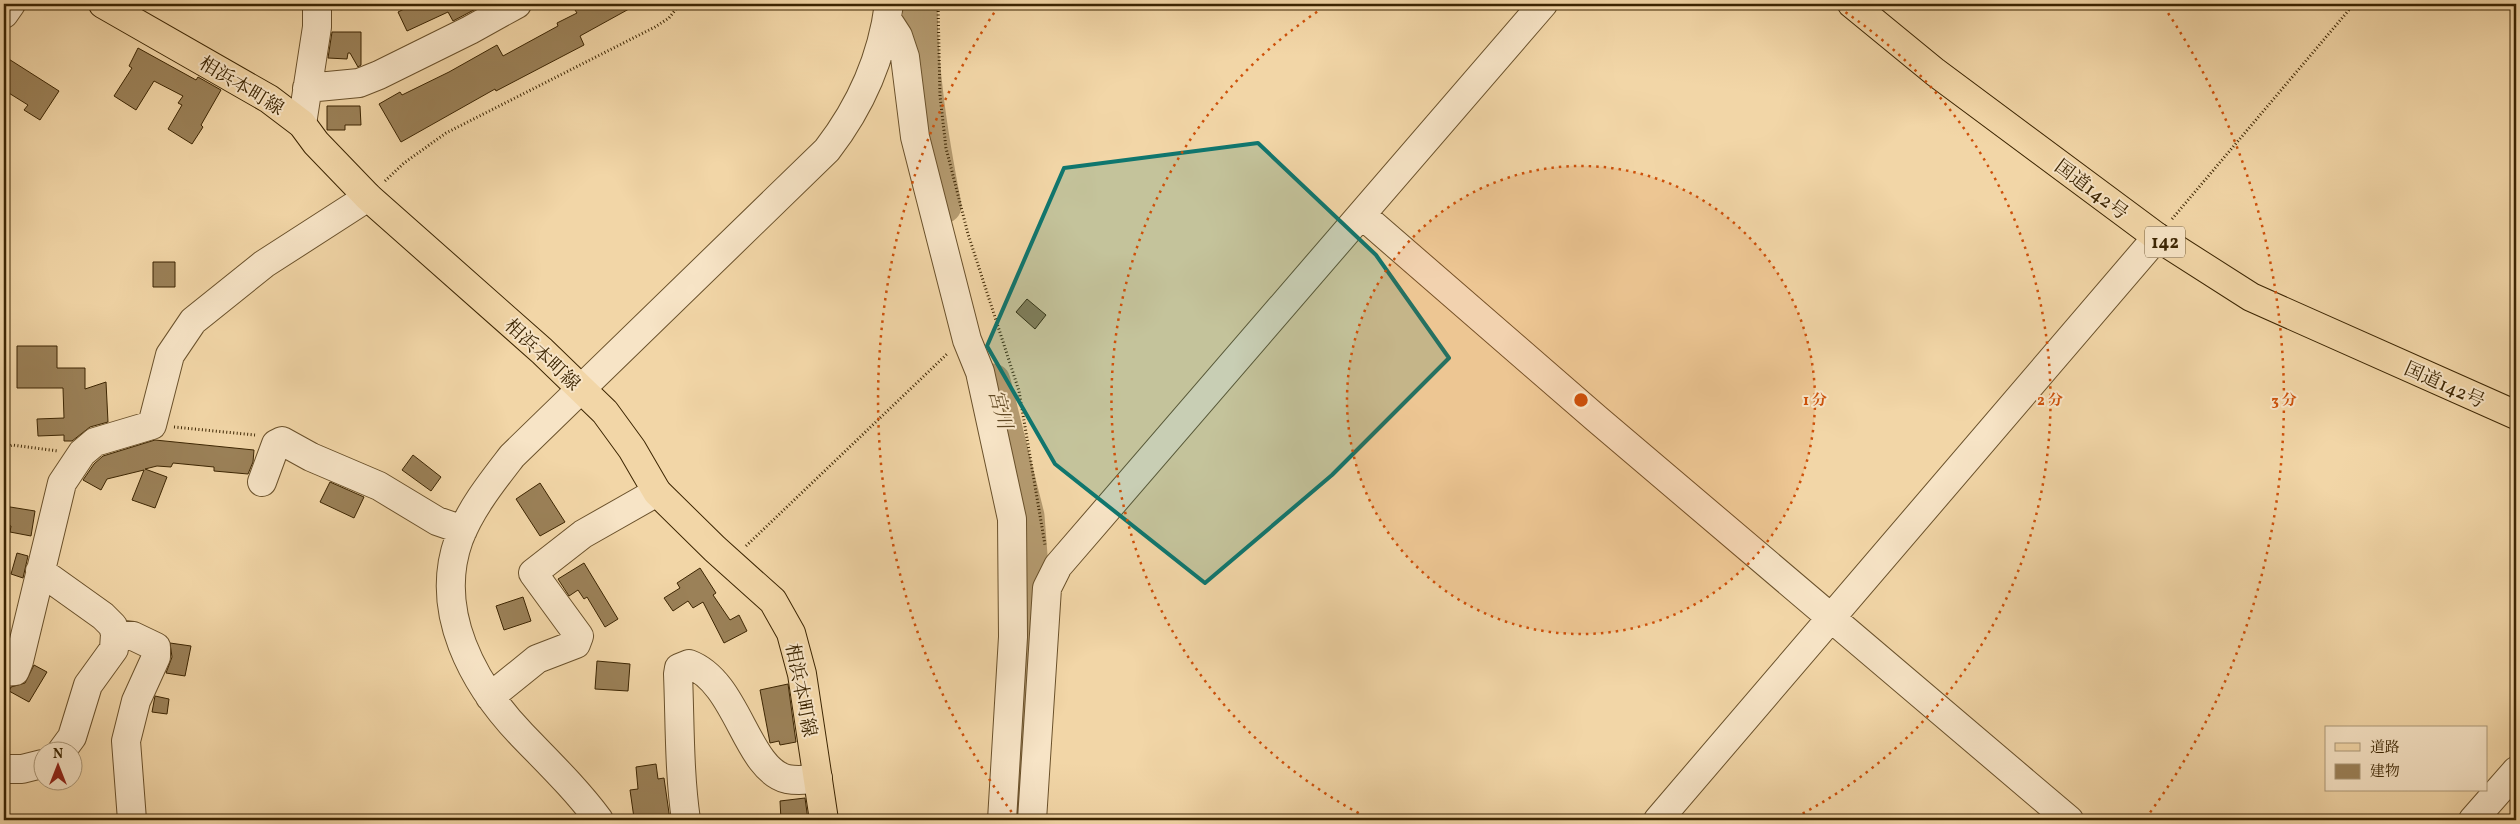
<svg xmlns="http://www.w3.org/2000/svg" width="2520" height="824" viewBox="0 0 2520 824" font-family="Vollkorn,'Noto Serif JP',serif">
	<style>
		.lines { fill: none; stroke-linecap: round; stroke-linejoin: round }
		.river { stroke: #b49a6f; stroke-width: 35 }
		.building { fill: #9b8158; stroke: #3c2502 }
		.minor-casing { stroke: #6a512b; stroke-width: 30 }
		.major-casing { stroke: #3c2502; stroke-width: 30 }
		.highway-casing { stroke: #3c2502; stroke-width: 30 }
		.path { stroke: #3c2502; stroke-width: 3; stroke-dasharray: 1 2.5; stroke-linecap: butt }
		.minor { stroke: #f7e4c6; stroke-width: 28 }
		.major { stroke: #f2d6a7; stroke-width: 28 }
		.highway { stroke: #f2d6a7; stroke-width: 28 }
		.marked { fill: #0f766e; fill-opacity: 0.2; stroke: #0f766e; stroke-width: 4; stroke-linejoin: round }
		.ring { fill: none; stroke: #ce510a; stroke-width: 2.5; stroke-dasharray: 2.5 5 }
		.labels { text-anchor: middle; stroke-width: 4; stroke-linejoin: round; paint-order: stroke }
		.shield { fill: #f7e4c6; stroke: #745e3d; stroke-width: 1 }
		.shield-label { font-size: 18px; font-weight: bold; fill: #3c2502 }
		.street-label { font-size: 19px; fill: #3c2502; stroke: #f7e4c6 }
		.water-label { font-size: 20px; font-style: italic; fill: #604823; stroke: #f7e4c6 }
		.centre { fill: #ce510a; stroke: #f7e4c6; stroke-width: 2.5 }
		.ring-label { font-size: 15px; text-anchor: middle; font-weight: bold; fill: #ce510a; stroke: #f7e4c6; stroke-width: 4; stroke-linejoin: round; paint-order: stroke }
	</style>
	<rect width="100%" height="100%" fill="#f2d6a7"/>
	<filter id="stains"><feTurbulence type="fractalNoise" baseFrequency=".004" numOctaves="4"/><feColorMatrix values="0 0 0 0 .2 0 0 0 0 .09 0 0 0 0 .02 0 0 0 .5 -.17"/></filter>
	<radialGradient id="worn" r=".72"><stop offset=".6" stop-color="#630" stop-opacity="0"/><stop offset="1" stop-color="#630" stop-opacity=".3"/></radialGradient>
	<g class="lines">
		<path class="river" d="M920,4C920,72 931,139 944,206
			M993,381L1027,516L1031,568L1017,820"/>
	</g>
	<path class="building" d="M414,4H485L453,21L448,12L407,31L398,12Z
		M571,4H638L580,36L584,45L496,91L495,89L401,142L379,104L400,92L402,95L449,72L497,45L503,56L558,26L557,23L577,13Z
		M332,32H361V65L358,67L350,53H348L347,59L328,58Z
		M138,48L196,80L198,77L221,90L201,125L203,127L192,144L168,129L182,105L178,103L183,96L154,81L136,110L114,96L132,68L129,66Z
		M4,56L59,91L40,120L24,110L28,105L4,90Z
		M327,106H360L361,125H345V130H327Z
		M153,262H175V287H153Z
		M1027,299L1046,315L1035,329L1016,312Z
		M17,346H57V368H85V389L106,382L108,422L90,427L72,441H64V435L38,436L37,419L64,418L63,388H17Z
		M155,440L254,450L253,462L248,474L214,471V467L173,463L171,467L157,466L145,469L167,477L155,508L132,500L144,470L107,479L101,490L83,480L94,464L103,456Z
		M413,455L441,477L431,491L402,470Z
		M330,482L364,497L354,518L320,502Z
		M540,483L565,522L540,536L516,499Z
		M4,506L35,511L31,536L10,532L11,526L4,525Z
		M17,553L28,556L23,578L11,574Z
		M584,563L618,619L605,627L587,597L584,599L578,590L569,596L558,579Z
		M700,568L716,593L713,595L730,620L739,615L747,631L724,643L703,602L693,608L688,601L673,611L664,598L680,588L677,583Z
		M523,597L531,621L504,630L496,606Z
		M170,643L191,646L185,676L166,673L172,657Z
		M597,661L630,664L628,691L595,689Z
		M34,665L47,672L29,702L9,691L11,687L25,683Z
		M788,684L796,742L780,745L779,741L770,743L760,690Z
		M155,696L169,699L167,714L152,712Z
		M656,764L658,779L664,778L670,820H645L644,816L634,818L630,790L638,789L636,767Z
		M805,798L808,820H781L780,801Z"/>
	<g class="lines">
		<g class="minor-casing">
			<path id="minor" d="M4,14L11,4
				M887,19L898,36L905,57L915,137L967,340L980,372L1012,519L1013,637L1002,820
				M307,88L359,83L379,75L470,30L517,4
				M302,124L317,27V4
				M1362,215L1597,419L2069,820
				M262,482L276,444L282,441L311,457L379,486L437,521L463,530
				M40,571L103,616L113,626L115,634L114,649L88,685L72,737L61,752
				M115,634L133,636L156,647V657L136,701L126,741L132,820
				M4,672L15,671L19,661L62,483L82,453L95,442L152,425L170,355L193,321L264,264L368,197
				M490,697L537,659L576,644L579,636L533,573L583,534L657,492
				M4,769H22L42,764
				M599,820C576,789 549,763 522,735C473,684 433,611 459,539C471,508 492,482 512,456L827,150C861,106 882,59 889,4
				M686,820C679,772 680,723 678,674L679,668L689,664C738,682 746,769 787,779C797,781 808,780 818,778
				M1032,820L1047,588L1058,566L1543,4
				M1658,820L2157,237
				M2473,820L2516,771"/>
		</g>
		<g class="major-casing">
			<path id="major" d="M103,4L269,99L302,124L316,143L368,197L542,351L605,412L632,449L657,492L715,549L773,601L791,633L802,674L824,820"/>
		</g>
		<g class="highway-casing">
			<path id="highway" d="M1852,4L1935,72L2157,237L2251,297L2516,415"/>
		</g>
		<path class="path" d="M938,4L940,96L946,148L968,234L1019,391L1045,545
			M385,181L404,163L446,133L655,27L669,18L680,4
			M2172,219L2354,4
			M174,427L255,435
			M4,448L12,445L58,451
			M746,546L947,354"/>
		<use href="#minor" class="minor"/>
		<use href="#major" class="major"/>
		<use href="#highway" class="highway"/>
	</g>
	<path class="marked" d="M1258,143L1376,255L1449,358L1332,475L1205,583L1055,464L987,346L1064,168Z"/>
	<circle cx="1581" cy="400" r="234" fill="#ce510a" fill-opacity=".12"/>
	<g class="ring">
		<circle cx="1581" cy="400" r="234"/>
		<path d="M1372 820A469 469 0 0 1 1329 4M1833 4A469 469 0 0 1 1790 820"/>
		<path d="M1016 818A703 703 0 0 1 998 7M2164 7A703 703 0 0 1 2146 818"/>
	</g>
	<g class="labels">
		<rect class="shield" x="2145" y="226.5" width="40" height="31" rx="4"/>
		<g class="shield-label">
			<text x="2165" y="248">142</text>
		</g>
		<g class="street-label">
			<text transform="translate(242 85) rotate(31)" y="7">相浜本町線</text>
			<text transform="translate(2092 189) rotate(37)" y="7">国道142号</text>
			<text transform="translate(543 354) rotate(43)" y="7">相浜本町線</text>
			<text transform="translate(2445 384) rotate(24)" y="7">国道142号</text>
			<text transform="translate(802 690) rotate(79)" y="7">相浜本町線</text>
		</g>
		<g class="water-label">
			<text transform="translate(1001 409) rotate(75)" y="7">宮川</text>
		</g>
	</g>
	<circle cx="1581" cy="400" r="8" class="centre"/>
	<g class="ring-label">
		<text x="1815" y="405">1 分</text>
		<text x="2050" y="405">2 分</text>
		<text x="2284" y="405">3 分</text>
	</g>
	<rect width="2520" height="824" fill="none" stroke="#f2d6a7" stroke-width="20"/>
	<rect x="5" y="5" width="2510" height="814" fill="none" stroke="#3c2502" stroke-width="2.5"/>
	<rect x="10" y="10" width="2500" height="804" fill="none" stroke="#3c2502"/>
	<rect x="2325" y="726" width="162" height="65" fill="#f7e4c6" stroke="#ac9878"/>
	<rect x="2335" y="743" width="25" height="8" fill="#f2d6a7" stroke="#ac9878"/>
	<text x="2370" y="752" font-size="15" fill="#3c2502">道路</text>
	<rect x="2335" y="764" width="25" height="15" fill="#9b8158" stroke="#ac9878"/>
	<text x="2370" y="776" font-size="15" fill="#3c2502">建物</text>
	<g transform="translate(58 766)"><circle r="24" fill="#f7e4c6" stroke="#ac9878"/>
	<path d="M0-4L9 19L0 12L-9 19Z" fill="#8f2418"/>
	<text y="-8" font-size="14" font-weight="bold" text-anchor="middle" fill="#3c2502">N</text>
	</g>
	<rect width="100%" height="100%" filter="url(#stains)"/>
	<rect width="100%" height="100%" fill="url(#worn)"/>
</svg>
